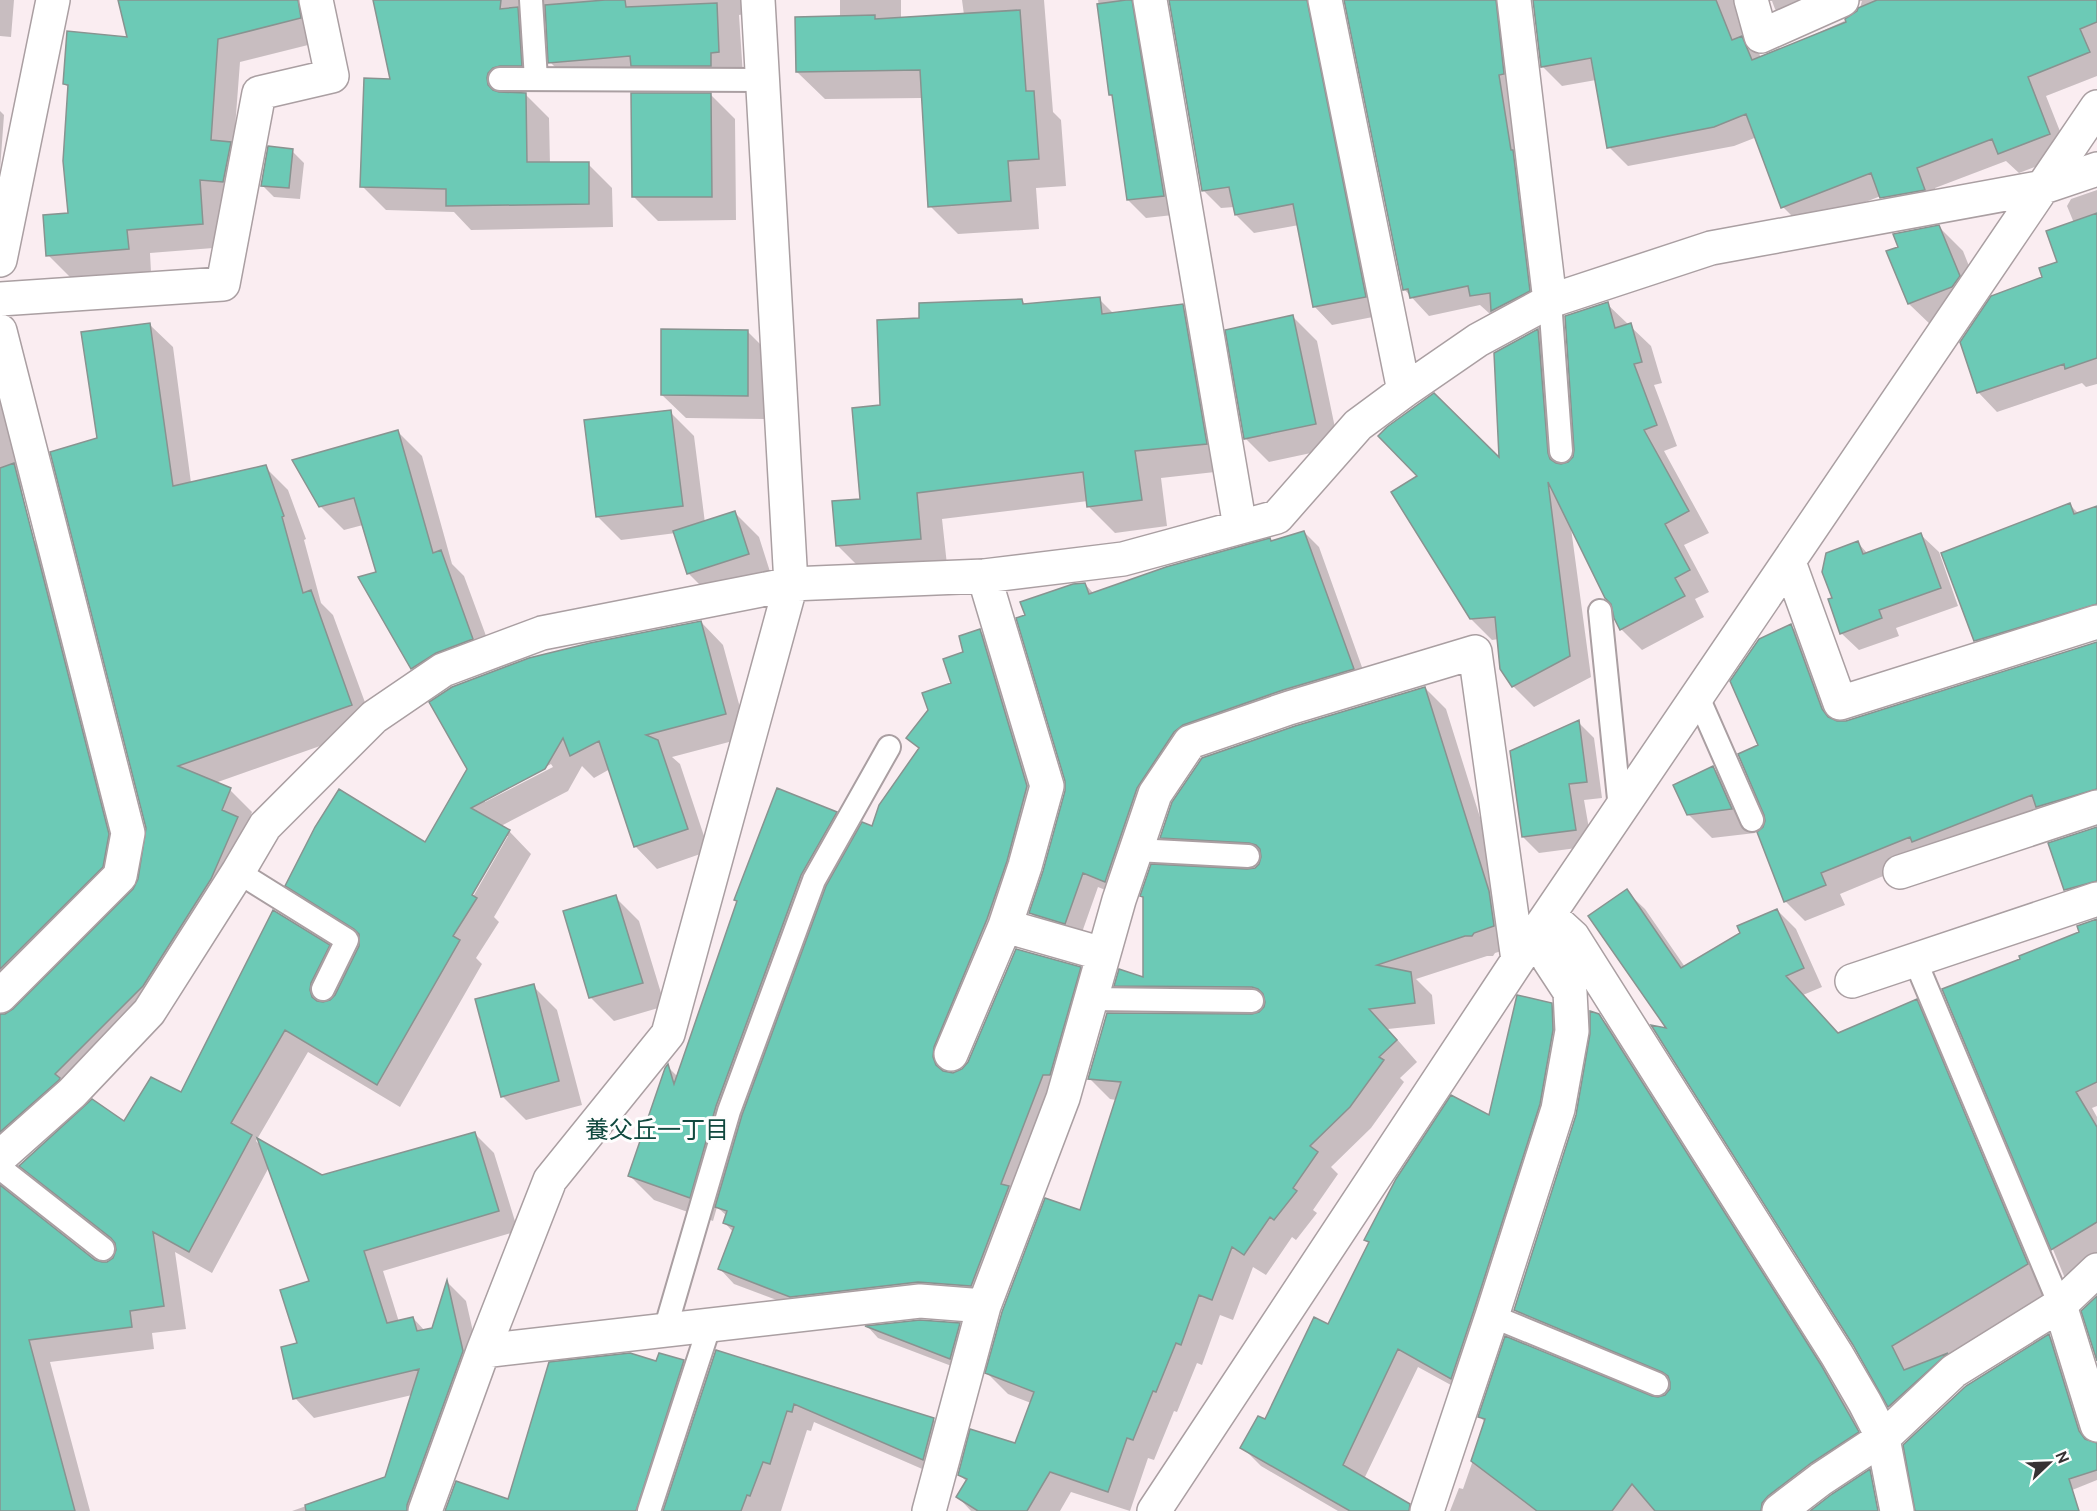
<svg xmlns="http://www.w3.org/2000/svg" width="2097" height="1511" viewBox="0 0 2097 1511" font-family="Cabin,'Noto Sans JP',sans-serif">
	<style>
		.shadow { fill: #0003; fill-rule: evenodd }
		.building { fill: #6ccab6; stroke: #889390; stroke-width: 1.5 }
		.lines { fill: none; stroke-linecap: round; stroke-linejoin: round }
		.service-casing { stroke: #aa9fa2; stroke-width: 26 }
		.minor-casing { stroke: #aa9fa2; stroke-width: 36 }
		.service { stroke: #fff; stroke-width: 22 }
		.minor { stroke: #fff; stroke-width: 33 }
		.labels { text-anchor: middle; stroke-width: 6; stroke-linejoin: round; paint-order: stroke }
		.neighbourhood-label { font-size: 24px; fill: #11493f; stroke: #fefefe }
	</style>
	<rect width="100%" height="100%" fill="#faedf1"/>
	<path class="shadow" d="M0,0H14L11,37L0,36Z
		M120,0H301L312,44L240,62L226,247L150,253L151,272L71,278L48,255L69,215V88L65,84L129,39Z
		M375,0H744L745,14L739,15L743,76L574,86L550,62L547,13L543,18L525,89L514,94H525L549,118L550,164H588L612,188L613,227L471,230L454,212L386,210L362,186L391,80Z
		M840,0H901V19L964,15L962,0H1044L1053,112L1061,120L1066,186L1036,188L1039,229L958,234L930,206L923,98L825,99L797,72L840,17Z
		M1098,0H1165L1182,214L1146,218L1128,200L1114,98L1111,94Z
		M1171,0H1340L1383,315L1332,325L1314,306L1299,225L1254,233L1236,215L1234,207L1221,208L1203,190Z
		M1346,0H1505L1548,309L1490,314L1480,305L1429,316L1404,289Z
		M1567,0H2097V76L2046,96L2069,154L2019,173L2006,161L1935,188L1944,209L1901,217L1881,196L1802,226L1783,207L1757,137L1734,146L1628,166L1609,147L1596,80L1562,86L1542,66ZM1767,1H1772L1775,9L1794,29L1854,2L1862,1L1859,11L1851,18L1769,55L1760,56L1752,26Z
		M711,95L735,119L736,220L658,221L634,197Z
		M0,111L4,115L0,170Z
		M292,151L304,163L300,199L274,197L262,185Z
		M2097,190V384L2086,387L2082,383L1997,412L1978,392L2044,278L2059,263L2074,223L2067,206L2071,199Z
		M1939,227L1963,251L1983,301L1933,327L1909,304L1888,252Z
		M1099,299L1114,314L1182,306L1209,333L1233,470L1161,478L1167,526L1115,533L1089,507L1088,501L942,519L947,565L864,572L838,546L862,500L881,407L921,320L1022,301L1027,306Z
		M1607,304L1651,346L1662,383L1654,385L1677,446L1664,451L1709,533L1684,545L1709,592L1695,599L1704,617L1642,650L1621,629L1613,605L1571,528L1591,677L1534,707L1513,686L1499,639L1492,640L1471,619L1501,461L1495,354L1538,330L1559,351L1567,465L1574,458Z
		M1293,317L1317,341L1339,447L1269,462L1245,438Z
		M150,325L173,347L191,483L265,467L288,490L306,539L304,540L321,603L333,615L374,727L215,783L230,790L252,812L246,828L234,902L10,1166L4,1185L9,1194L94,1261L108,1263L115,1258L117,1246L43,1188L21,1166L125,1123L182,1094L329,946L350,968L361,946V940L310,908L287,885L426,844L701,622L723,645L748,737L672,757L680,764L709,851L657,869L635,846L610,769L594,778L582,766L568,791L501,826L509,831L531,854L494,917L499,922L476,958L482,964L400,1107L308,1052L256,1141L262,1147L322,1177L474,1133L494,1153L518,1231L383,1271L399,1322L413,1318L425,1331L433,1329L447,1282L466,1301L482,1371L432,1511H292L386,1478L412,1395L314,1418L295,1398L299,1344L310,1282L269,1167L212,1273L175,1252L186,1329L152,1333L154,1349L50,1362L90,1511H0V1033L135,890L140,880L148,836L99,439ZM551,764L553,767L485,802V798ZM505,836H508L470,902L467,901Z
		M747,331L771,355V419L686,418L662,395Z
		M0,339L29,540H33L54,561L129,856L7,1004L3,1015L0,1016Z
		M670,412L694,436L705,523L735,513L759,537L772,578L712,597L688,573L676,533L621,540L597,516Z
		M398,432L422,456L452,564L464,576L496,663L460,676L436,692L412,668L377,573L363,525L344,530L320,506Z
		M2070,505L2079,514L2097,508V628L1995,661L1975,640Z
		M1304,532L1319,547L1368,684L1199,739L1120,896L1098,887L1080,938L1046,928L1031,913L1067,791L1085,584L1094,594Z
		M1921,535L1939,552L1958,606L1896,628L1899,636L1859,650L1841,633L1858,543L1868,554Z
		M1791,626L1811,646L1839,723L1845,722L2097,643V814L1929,857L1840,894L1845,905L1805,921L1785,901L1764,828L1767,821L1760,746Z
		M980,631L995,646L1042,802L948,1062L947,1072L953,1074L963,1071L1080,968L1095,983L986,1300L806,1311L734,1284L720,1269L733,1232L725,1223L727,1216L717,1207L713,1221L654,1200L630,1176L668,1067L678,1077L738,902L735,900L836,813L857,834L873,828L920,749L908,737L952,684L965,652Z
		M1425,688L1446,709L1510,913L1515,947L1495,953L1493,956H1487L1416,979L1432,995L1435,1024L1388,1029L1417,1062L1400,1078L1404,1082L1371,1128L1331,1167L1338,1174L1313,1210L1317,1213L1296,1240L1292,1237L1266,1275L1253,1267L1233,1320L1220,1315L1202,1365L1197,1363L1177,1412L1174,1411L1154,1460L1148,1458L1130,1511L1071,1492L1060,1511H971L958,1497L967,1482L960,1475L1016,1445L1031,1403L1008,1394L987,1373L1081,1212L1116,1100L1110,1099L1090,1079L1260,1014L1266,1008L1137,1006L1116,985L1144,979L1247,871L1255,869L1263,863L1182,858L1162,837Z
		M1578,722L1594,738L1602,798L1584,800L1592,846L1539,853L1523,837Z
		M1713,768L1737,791L1755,833L1712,838L1688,814Z
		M2097,828V903L2085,907L2065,887Z
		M1626,891L1645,909L1685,967L1777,910L1796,929L1822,987L1803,995L1839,1034L1916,1001L1935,1020L1953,1061L1918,1076L1986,1167L2005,1185L2059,1314L1908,1425L1889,1406L1669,1031Z
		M615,897L639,921L665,1006L614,1021L590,997Z
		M2097,951V1106L2092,1108L2097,1117V1276L2080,1292L2064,1276L2012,1151Z
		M533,986L557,1010L582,1105L526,1120L502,1096Z
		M1551,1004L1570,1024L1471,1396L1418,1367L1364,1479L1409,1505L1414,1511H1338L1261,1466L1242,1447L1265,1421L1328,1326L1370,1243L1366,1239L1490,1117Z
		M1598,1015L1618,1035L1864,1427L1858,1428L1862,1461L1792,1511H1450L1459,1488L1463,1489L1486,1423L1480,1417L1651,1398L1660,1399L1667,1395L1671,1390V1385L1534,1329L1515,1310L1577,1115Z
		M920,1321L959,1324L971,1336L962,1370L878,1338L868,1327Z
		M2049,1336L2066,1352L2094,1445H2097V1456L1958,1511H1916Z
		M717,1352L934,1420L953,1439L943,1478L814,1422L811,1431L807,1430L781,1511H665Z
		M683,1362L703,1381L661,1511H447L507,1508L657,1363Z
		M2097,1459V1480L2020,1511H1966Z"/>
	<path class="building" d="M118,0H298L301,18L218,39L211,140L231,142L223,182L200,180L203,224L127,230L129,249L46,256L43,215L68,213L63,161L68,85L63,84L67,31L127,37Z
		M373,0H501L500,9L518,7L522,66H500L493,68L488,73L487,78L488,85L493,90L499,92L526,93L527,162H589V204L446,206V189L360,187L364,78L390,79Z
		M605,0H625L626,7L717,3L719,52L711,53V66H631L630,56L548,63L545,5Z
		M1126,0H1132L1164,196L1127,200L1112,95H1109L1097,4Z
		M1169,0H1307L1366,297L1313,307L1293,204L1235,215L1229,187L1202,191Z
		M1344,0H1496L1504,74L1499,75L1511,150H1513L1530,291L1491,311L1490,293L1470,296L1468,286L1410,298L1408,289L1403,290Z
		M1533,0H1716L1732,40L1742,36L1752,60L1846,22L1845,19L1857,11L1858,8L1877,0H2097V22L2080,29L2090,52L2028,77L2050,134L1998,154L1992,139L1917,168L1925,190L1880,198L1871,173L1781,208L1746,114L1714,127L1607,148L1591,58L1541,67Z
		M1020,10L1026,91H1034L1039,159L1008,161L1011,201L928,207L920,70L796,72L795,17L875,15V19Z
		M631,93H711L712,197H632Z
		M268,146L293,149L289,188L261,186Z
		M2097,213V358L2065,369L2064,364L1977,393L1960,342L1991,296L2042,277L2039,268L2057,262L2046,231Z
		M1939,225L1960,276L1952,287L1908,304L1886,251L1898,247L1893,234Z
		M1100,297L1102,314L1183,304L1207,444L1135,451L1142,500L1087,507L1083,472L917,493L921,539L836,546L832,501L860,499L852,408L880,405L877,320L919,318V303L1022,299L1023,304Z
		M1608,302L1615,328L1631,323L1642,362L1634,364L1657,425L1644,430L1689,511L1665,524L1690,570L1675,578L1685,596L1620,630L1614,618L1611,604L1605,598L1548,482L1570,656L1512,687L1500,669L1495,617L1470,619L1391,492L1417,476L1378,436L1387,427L1434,393L1499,457L1494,353L1538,329L1548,453L1550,459L1556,463L1561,464L1568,462L1573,457L1574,450L1565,316Z
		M1293,315L1316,424L1244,439L1225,330Z
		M150,323L173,486L266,465L284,516L282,517L303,593L311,590L352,705L178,766L231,788L222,810L238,817L211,879L143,986L55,1074L60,1078L59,1080L0,1132V1014H5L13,1009L133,889L138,879L146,828L50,452L97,438L81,332Z
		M661,329L748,330V396L661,395Z
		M671,410L683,506L596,517L584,420Z
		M398,430L433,553L441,550L473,639L436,653L411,669L358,577L376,572L354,498L319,507L292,460Z
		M14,463L109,834L103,867L0,969V468Z
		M2070,503L2074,514L2097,506V604L1974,641L1941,553Z
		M735,511L749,554L687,574L673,531Z
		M1304,531L1354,669L1283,690L1183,725L1174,732L1137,788L1105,882L1083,873L1065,924L1029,913L1043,871L1065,791V781L1016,618L1025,615L1020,602L1073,584L1085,583L1089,594L1166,567L1270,538L1271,541Z
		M1921,533L1941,588L1879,610L1882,618L1840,634L1828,599L1832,598L1822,572L1826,553L1858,541L1863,554Z
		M701,621L726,714L646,735L658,740L688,829L634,847L599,741L570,756L563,738L545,769L471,808L510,830L472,895L477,898L453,936L460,940L377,1085L285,1030L231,1123L252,1135L189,1252L153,1232L164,1306L130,1311L132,1327L29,1340L75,1511H0V1185L95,1260L102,1262H107L113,1258L116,1250L115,1243L111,1238L19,1166L92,1099L124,1121L151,1077L181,1092L273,910L330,945L311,983L310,990L312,997L317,1001L323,1002L330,1000L335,995L359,946V934L354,929L285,886L315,827L339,789L425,842L467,769L429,702L452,687L529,658L590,643Z
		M1791,624L1822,709L1828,717L1837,721H1846L2097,642V789L2036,807L2032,795L1912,842L1910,837L1821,873L1826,885L1784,902L1757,832L1763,827L1765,821L1764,815L1738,754L1758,745L1730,681L1759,639Z
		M980,629L1027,786L1007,861L987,919L934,1047L933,1057L936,1065L943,1071L953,1073L962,1069L968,1062L1016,949L1081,967L1050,1075H1043L1001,1184L1009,1186L971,1286L918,1282L790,1297L718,1269L734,1227L723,1223L727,1211L715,1207L742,1115L826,886L862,822L872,826L879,805L919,748L906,738L928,710L922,693L951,683L943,659L963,652L959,636Z
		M1425,687L1489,891L1494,926L1474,933L1472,936H1465L1377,965L1411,972L1415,1003L1369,1009L1397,1040L1379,1057L1384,1060L1350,1107L1310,1146L1318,1152L1293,1188L1297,1191L1274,1220L1270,1217L1244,1255L1232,1247L1212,1300L1199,1295L1181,1345L1176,1343L1156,1392L1153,1391L1133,1440L1127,1438L1108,1492L1050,1472L1027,1511H978L956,1497L967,1479L958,1475L970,1429L1015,1443L1034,1392L985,1373L1002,1312L1045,1198L1080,1210L1121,1082L1088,1079L1107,1013L1252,1014L1259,1012L1264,1007L1265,1002L1263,994L1258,989L1252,987L1114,986L1119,969L1143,977V897L1140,896L1151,864L1247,869L1255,868L1259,864L1261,857L1260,849L1256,845L1249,843L1160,838L1172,802L1202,758L1295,726Z
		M1579,720L1587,782L1569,784L1576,830L1522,837L1510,751Z
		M1713,766L1732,809L1687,815L1673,785Z
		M777,788L837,812L801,875L716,1106L690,1198L628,1176L665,1068L668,1064L674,1084L737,901L734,900Z
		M2097,827V881L2064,890L2048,843Z
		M1627,889L1681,968L1740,933L1737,926L1777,909L1804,968L1786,976L1838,1033L1917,999L2028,1264L1892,1346L1904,1370L1948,1353L1888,1407L1853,1345L1651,1025L1666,1028L1588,916Z
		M616,895L643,983L589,998L563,911Z
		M2097,919V1082L2076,1092L2097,1127V1222L2051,1250L1942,989L2020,959L2019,956L2079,932L2077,926Z
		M534,984L559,1081L501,1097L475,999Z
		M1517,995L1552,1003L1553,1030L1540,1104L1474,1310L1451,1379L1398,1349L1343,1465L1410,1504L1409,1511H1350L1240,1448L1258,1416L1265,1419L1314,1317L1328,1324L1369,1242L1364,1240L1396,1179L1451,1095L1489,1115Z
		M1590,1011L1599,1014L1821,1365L1859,1432L1811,1463L1768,1496L1762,1503L1761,1511H1655L1632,1484L1612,1511H1537L1471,1461L1485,1419L1478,1417L1505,1336L1652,1396L1658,1397L1665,1395L1670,1389V1382L1668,1376L1662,1372L1514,1310L1576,1115L1590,1034Z
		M475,1132L499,1211L364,1251L387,1323L413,1317L417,1331L432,1328L447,1280L463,1351L407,1505V1511H306L305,1505L385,1477L419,1369L293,1399L281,1347L297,1343L280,1290L309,1281L257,1138L322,1175Z
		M2097,1296V1361L2081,1311Z
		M920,1320L960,1323L950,1359L865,1326Z
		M2049,1334L2079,1431L2085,1439L2097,1443V1470L2069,1479L2079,1511H1915L1903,1445L1966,1386Z
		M716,1350L934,1418L923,1460L794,1404L792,1412L787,1411L770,1464L763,1462L750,1496L747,1495L741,1511H663Z
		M630,1353L656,1361L659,1353L684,1360L636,1511H445L456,1481L508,1499L549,1362Z
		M1870,1469L1878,1511H1810L1832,1494Z"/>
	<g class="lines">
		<g class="service-casing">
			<path id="service" d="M531,0L536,79
				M500,79L763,80
				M1550,301L1561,451
				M1600,611L1620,809
				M1697,695L1752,820
				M1136,850L1248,856
				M238,872L347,940L323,989
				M1915,960L2060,1305
				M1091,999L1252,1001
				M0,1168L103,1249
				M1492,1316L1657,1384
				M665,1330L729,1111L814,880L889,747
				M649,1511L710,1324"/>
		</g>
		<g class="minor-casing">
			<path id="minor" d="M1150,0L1240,527
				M1325,0L1404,391
				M1514,0L1550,301
				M1751,0L1761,36L1842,0
				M0,260L53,0
				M0,299L223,284L259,93L332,76L316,0
				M0,331L128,833L120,876L0,996
				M1789,562L1840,703L2097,622
				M984,576L1047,786L1025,866L1005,926L1103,954
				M1900,872L2097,807
				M1549,915L1573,937L1837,1355L1865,1403L1883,1438L1897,1511
				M1852,981L2097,899
				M951,1054L1005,926
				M0,1157L72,1093L149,1012L238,872L265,826L374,717L443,670L542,633L791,584L758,0
				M2060,1305L2097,1425
				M984,1306L1063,1098L1119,900L1155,794L1190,742L1289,708L1475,652L1518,960
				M483,1351L920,1301L984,1306L929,1511
				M425,1511L483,1351L550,1180L668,1034L791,584L984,576L1123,559L1277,517L1358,425L1404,391L1478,340L1550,301L1711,248L2044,187L2097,169
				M1154,1511L1518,960L2097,107
				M1427,1511L1492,1316L1558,1109L1572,1031L1570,992L1549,960L1573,937
				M1779,1511L1821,1479L1883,1438L1954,1371L2060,1305L2097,1270"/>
		</g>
		<use href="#service" class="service"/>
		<use href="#minor" class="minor"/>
	</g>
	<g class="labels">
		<g class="neighbourhood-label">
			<text x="657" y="1138">養父丘一丁目</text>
		</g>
	</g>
	<g transform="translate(2049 1463) rotate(67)" stroke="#fefefe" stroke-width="4.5" paint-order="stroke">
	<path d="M0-4.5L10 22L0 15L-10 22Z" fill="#373234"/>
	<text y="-9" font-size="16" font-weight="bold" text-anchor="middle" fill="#373234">N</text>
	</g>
</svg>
